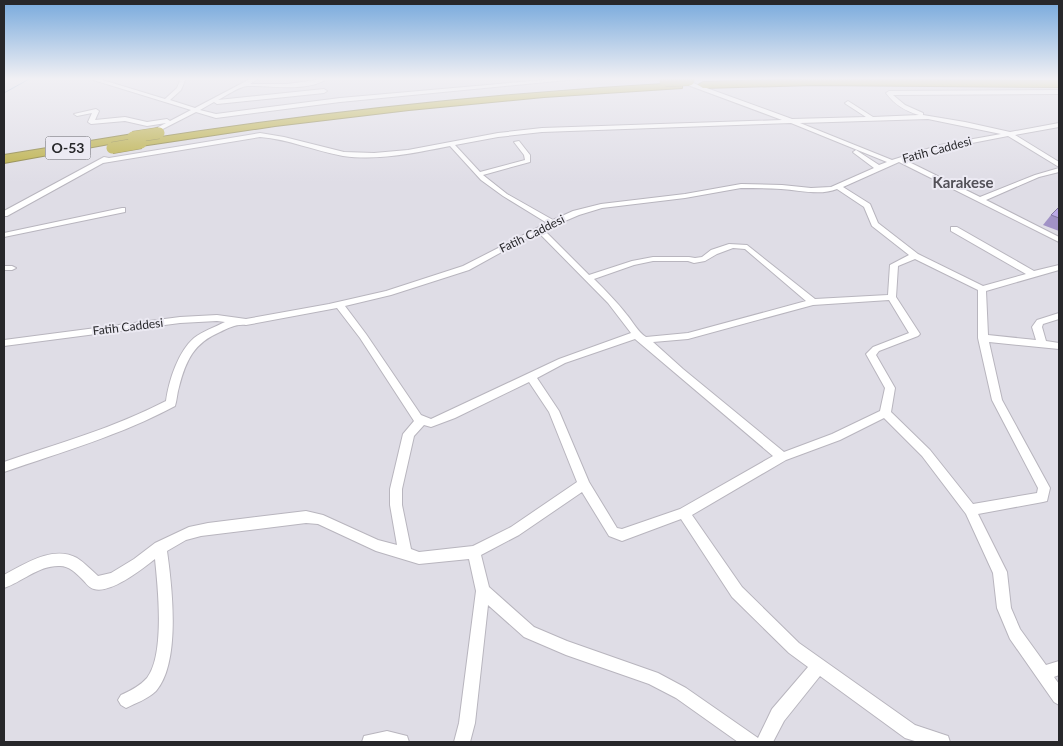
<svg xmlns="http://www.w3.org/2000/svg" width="1063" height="746" viewBox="0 0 1063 746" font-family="Lato,sans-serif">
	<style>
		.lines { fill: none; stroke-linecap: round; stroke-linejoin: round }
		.stream { stroke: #6f98c9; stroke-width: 1 }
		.minor-casing { stroke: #b8b5be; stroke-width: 2 }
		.motorway-casing { stroke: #867e38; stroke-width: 2 }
		.minor { fill: #fff; fill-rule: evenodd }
		.motorway { fill: #b9ad40; fill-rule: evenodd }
		.motorway-bridge-casing { stroke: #867e38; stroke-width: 12; stroke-linecap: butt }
		.motorway-bridge { stroke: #b9ad40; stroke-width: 11 }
		.wall { fill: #a192c6 }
		.building { fill: #bbaae6; stroke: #8377a1 }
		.labels { text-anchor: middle; stroke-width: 4; stroke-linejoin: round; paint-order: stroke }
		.far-street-label { font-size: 12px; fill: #27272a; stroke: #eceaf3 }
		.shield { fill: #eceaf3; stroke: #626266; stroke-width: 1 }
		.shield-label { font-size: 14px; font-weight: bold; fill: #27272a }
		.far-quarter-label { font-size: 15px; font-weight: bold; fill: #535158; stroke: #eceaf3 }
	</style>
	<rect width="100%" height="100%" fill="#dfdde6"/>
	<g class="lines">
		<path class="stream" d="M4,93L31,78"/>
		<g class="minor-casing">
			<path id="minor" d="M87,78H96L165,99L177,88L181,78H186L181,90L170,100L195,108L252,78H259L250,84H288L329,78C306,93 273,85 247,86C238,87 226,96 218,100L324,89L327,91L324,93L217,104L214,102L200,110L216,114L340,98L565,78H588L340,102L216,118L196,112L149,136L147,135V133L166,123L147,126L125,121L91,124L88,122L92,113L77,116L74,114L96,109L99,111L95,120L125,117L147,122L167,119L170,121L191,110Z
				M679,78L792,119L866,117L846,104L845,103L848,101L873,117L919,115C905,111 895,105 886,93L889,91L1059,90V94L893,95L905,105L923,113V115L965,122L1010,132L1059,123V127L1015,135L1059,162V167L1008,136L941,149L905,160L980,197L1035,175L1059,168V172L1039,177L986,200L1059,237V242L899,162L843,187L870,204L878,223L918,254L983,286L1026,274L951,231V227H957L1034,271L1059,265V270L986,291L988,335L1036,340L1032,327L1037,320L1059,313V319L1043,324L1042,327L1046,341L1059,343V349L989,342L1002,400L1050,488L1047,501L1043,502L978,514L1007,572L1011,608L1020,629L1046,665L1059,661V675L1054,677L1059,684V705L1054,702L1010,639L997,608L993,573L966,514L922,456L884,418L840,440L786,460L692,515L742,587L799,643L915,725L948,736L950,742H918L905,738L820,676L784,721L773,742H738L676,698L649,684L566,655L524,637L488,605L475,723L470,742H454L459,723L476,591L469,559L419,564L376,551L318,524L306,523L201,536L186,540L167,551C172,586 181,662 156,691C148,699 136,703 126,708L121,705L118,700L121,695C130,691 140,686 147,678C165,655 158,588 155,559C142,569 111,594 94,589C89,588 86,583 82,579C76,573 69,566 60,566C39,565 22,582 4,588V575C25,564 53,545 77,558C85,563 91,570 98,576L111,573L134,559L155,543L189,527L208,523L306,511L323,515L378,540L397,545L390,505V489L403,434L414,421L360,338L337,308L246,325C236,324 229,328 220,332C194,343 186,360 179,387C177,393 177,400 175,406C121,435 62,452 4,472V462C59,443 114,428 166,401C169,380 178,352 194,338C203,331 215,327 225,322L217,321L180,323L4,346V340L180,317L217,315L246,319L329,304L386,291L463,266L547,223L503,196L481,180L450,146C415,153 378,161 343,156C315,151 288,139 260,137L103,163L7,216H4V211L104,157L109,158L260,133L284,137L344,152L374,153L408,150L498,133L542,128L782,120L677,81ZM928,119L1001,134L940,145L892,160L800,123ZM791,123L887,162L879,165L856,150L853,152L854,153L874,168L831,187L811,188L782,185L741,184L685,194L601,204L573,211L553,220L507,194L483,175L530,162V155L519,141L514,142L524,155L525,160L480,172L455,145L498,137L542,132ZM741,188C754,188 768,188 781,189C799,190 820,196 837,189L864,207L872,226L909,255L890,265L888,295L815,299L747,245L729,244L711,250L702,257L695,258L689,257H653L632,261L589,275L544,230L579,215L602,208L685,198ZM538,232L608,303L631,333L559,359L431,419L421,415L366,334L345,306L391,295L469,270ZM733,248L745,249L806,301L688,333L646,337C638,332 633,322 627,315C617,302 606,291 594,279L634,265L653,261H688L694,263L705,261L717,254ZM915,259L978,290V338L992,400L1038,488L1037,493L973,504L930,450L891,412L895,388L876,355L879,351L918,336L920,334L896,297L898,266ZM889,300L909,333L873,347L866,354L885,388L880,411L832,434L784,452L683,369L653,342L688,339L813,305ZM635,339L773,456L680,509L622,529L617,528L589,482L559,411L537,378L565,363ZM529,382L549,412L577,482L511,527L473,546L419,552L411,549L402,505V489L414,436L424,425L431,427L455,418ZM582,492L609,536L622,541L681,519L732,597L789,653L808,667L772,709L758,738L686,688L658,673L567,641L534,627L489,587L481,555L519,535Z
				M122,208H125V212L4,237V233Z
				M4,266H12L16,268L12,270H4Z
				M387,731L407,736L409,742H362L364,736Z"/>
		</g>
		<g class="motorway-casing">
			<path id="motorway" d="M814,79L1059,81V87L814,85L703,88L698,85L703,82Z
				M679,83L682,84V88L544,97L409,110L275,126L141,146L135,143L141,140C320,112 498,93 679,83Z
				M133,134L137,135L139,137L137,139L4,163V155Z"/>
		</g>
		<use href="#minor" class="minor"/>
		<use href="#motorway" class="motorway"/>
		<g class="motorway-bridge-casing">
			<path id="motorway-bridge" d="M665,81L689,80
				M133,137L159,133
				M112,148L141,143"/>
		</g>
		<use href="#motorway-bridge" class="motorway-bridge"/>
	</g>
	<path class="wall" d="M1059,207V231L1043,225L1051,215Z"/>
	<path class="building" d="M1059,207V218L1051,215Z"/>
	<linearGradient id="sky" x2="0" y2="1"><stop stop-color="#77a9dc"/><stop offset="0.43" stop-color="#f1f0f4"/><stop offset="1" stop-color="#f1f0f4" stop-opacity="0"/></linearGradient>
	<rect width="1063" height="183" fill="url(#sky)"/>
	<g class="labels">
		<g class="far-street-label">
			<text transform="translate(937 150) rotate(-15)" y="4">Fatih Caddesi</text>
			<text transform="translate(532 234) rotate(-26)" y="4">Fatih Caddesi</text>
			<text transform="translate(128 327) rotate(-7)" y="4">Fatih Caddesi</text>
		</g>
		<rect class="shield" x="45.5" y="136.5" width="45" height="23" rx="4"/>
		<g class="shield-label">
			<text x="68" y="153">O-53</text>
		</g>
		<g class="far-quarter-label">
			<text x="963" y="188">Karakese</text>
		</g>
	</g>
	<rect width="1063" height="746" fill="none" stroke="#27272a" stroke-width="10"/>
</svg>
